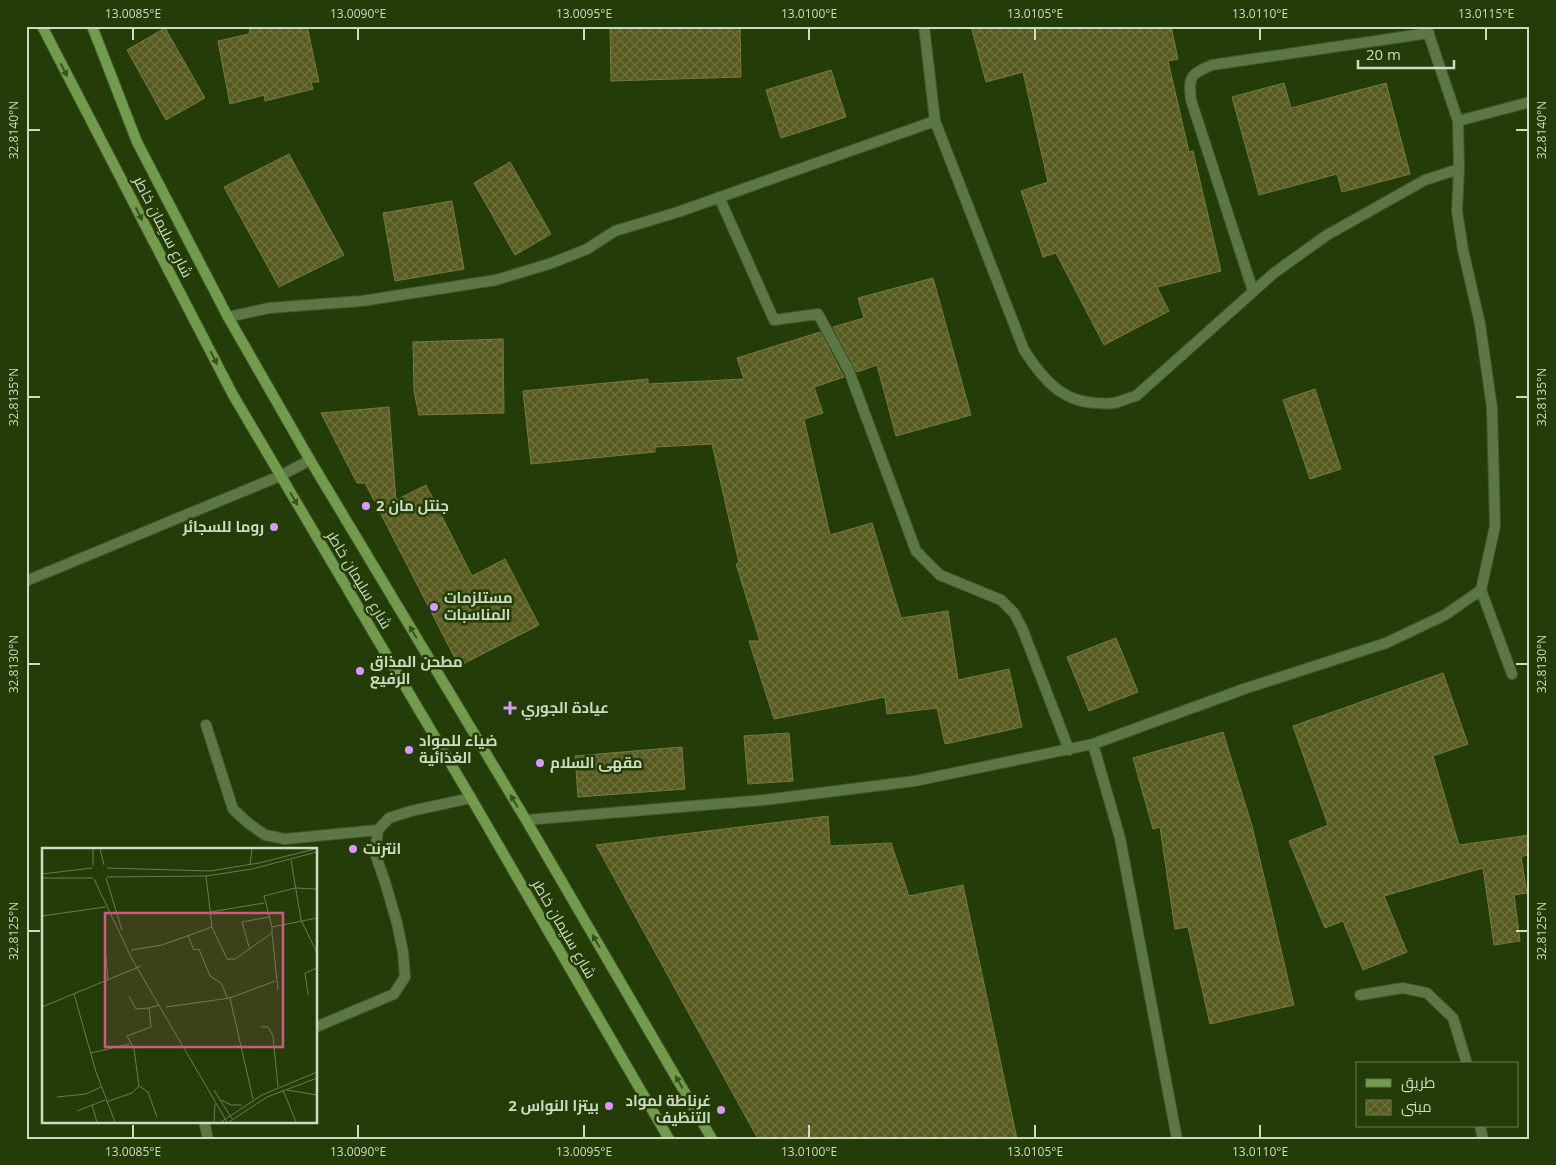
<svg xmlns="http://www.w3.org/2000/svg" width="1556" height="1165" viewBox="0 0 1556 1165" font-family="'Open Sans',Cairo,sans-serif">
	<style>
		.building { fill: url(#building-cross-hatch); stroke: #767a3f }
		.lines { fill: none; stroke-linecap: round; stroke-linejoin: round }
		.minor-casing { stroke: #425929; stroke-width: 12 }
		.secondary-casing { stroke: #425929; stroke-width: 12 }
		.minor { stroke: #5d7646; stroke-width: 10 }
		.secondary { stroke: #729b4d; stroke-width: 10 }
		.oneway { fill: #385419 }
		.ticks { fill: none; stroke: #ccdcc0; stroke-width: 2 }
		.poi-dot { fill: #d69bfa; stroke: #243c08; stroke-width: 2 }
		.labels { text-anchor: middle; stroke-width: 5; stroke-linejoin: round; paint-order: stroke }
		.street-label { font-size: 15px; fill: #ccdcc0; stroke: #243c08 }
		.poi-label { font-size: 15px; font-weight: bold; fill: #ccdcc0; stroke: #243c08; text-anchor: start }
		.inset-road { fill: none; stroke: #677c52; stroke-width: 1 }
		.view { fill: #c65d7e; fill-opacity: 0.15; stroke: #c65d7e; stroke-width: 2.5 }
		.inset-edge { fill: none; stroke: #ccdcc0; stroke-width: 2.5 }
		.neatline { fill: none; stroke: #ccdcc0; stroke-width: 2 }
		.ticks-label { font-size: 12px; text-anchor: middle; fill: #ccdcc0 }
	</style>
	<defs>
		<pattern id="building-cross-hatch" width="8" height="8" patternUnits="userSpaceOnUse" patternTransform="scale(1.25)"><rect width="8" height="8" fill="#585b1f"/><path d="M0 0l8 8M0 8l8-8" fill="none" stroke="#6f723e"/></pattern>
	</defs>
	<rect width="100%" height="100%" fill="#243c08"/>
	<path class="building" d="M250,26H307L319,82H311L313,89L265,101L264,95L230,104L218,41L249,34Z
		M610,26H740L741,77L611,81Z
		M971,26H1171L1178,59L1168,61L1189,152L1193,151L1221,271L1157,287L1169,311L1104,345L1056,253L1043,257L1021,191L1048,182L1023,72L986,82Z
		M165,28L205,98L166,120L127,50Z
		M831,70L846,117L781,138L766,90Z
		M1284,83L1291,108L1386,83L1410,174L1342,192L1337,174L1259,195L1232,97Z
		M289,154L344,255L279,287L224,187Z
		M510,162L551,234L515,255L474,183Z
		M452,201L464,269L395,281L383,213Z
		M933,278L971,415L896,436L877,365L857,372L833,327L864,318L858,298Z
		M820,332L844,377L814,387L823,413L804,419L830,535L872,523L901,618L948,611L958,680L1009,669L1022,727L945,744L937,708L887,714L885,697L774,719L749,641H760L736,564L739,563L712,444L655,447V452L531,464L523,391L648,379V384L744,379L737,358Z
		M503,339L504,413L419,415L414,391L413,342Z
		M1315,389L1341,469L1310,479L1283,400Z
		M389,407L396,500L426,485L472,576L505,559L539,625L459,666L365,483H357L321,413Z
		M1116,638L1138,692L1089,711L1067,657Z
		M1443,673L1468,744L1433,756L1459,845L1530,835V854L1521,857L1527,893L1514,895L1520,941L1494,945L1483,868L1384,896L1407,952L1363,970L1343,921L1325,928L1289,841L1328,825L1293,726Z
		M1223,732L1252,826L1294,1005L1210,1024L1188,927L1175,929L1160,827L1153,829L1133,758Z
		M789,733L793,781L748,784L744,736Z
		M682,747L685,789L578,797L575,756Z
		M828,816L830,846L891,843L909,896L963,885L1017,1139H758L596,845Z"/>
	<g class="lines">
		<g class="minor-casing">
			<path id="minor" d="M924,26L935,121L1024,350C1042,378 1061,402 1097,403C1102,403 1108,404 1113,403C1120,402 1128,398 1136,396L1274,273L1327,235L1425,180L1459,169L1458,121L1530,102
				M1426,26L1458,121
				M1459,169L1457,211L1463,250L1480,324L1492,408L1495,526L1481,590L1512,674
				M719,197L774,320L818,314L849,371L916,551L940,575L1001,600L1014,613L1022,628L1069,750
				M1253,291L1191,100C1188,76 1191,74 1212,65L1429,33
				M228,317L269,308L362,301L496,280L552,263L587,249L615,231L678,212L935,121
				M26,581L280,476L310,460
				M206,725L233,809L248,823L265,835L285,839L378,830
				M1093,744L1120,838L1177,1139
				M526,820L764,800L915,781L1093,744L1244,689L1386,643L1445,615L1481,590
				M1360,995L1403,988L1427,993L1453,1018L1467,1064
				M316,1027L394,994L405,977L403,952L397,923L385,882L375,853L378,830L389,818L411,811L471,798
				M204,1121L208,1139
				M1480,1126L1483,1139"/>
		</g>
		<g class="secondary-casing">
			<path id="secondary" d="M42,26L233,395L471,798L669,1139
				M92,26L137,142L228,317L310,460L526,820L712,1139"/>
		</g>
		<use href="#minor" class="minor"/>
		<use href="#secondary" class="secondary"/>
	</g>
	<defs><path id="oneway-solid" d="M-6-.8H1V-3.2L6.5 0L1 3.2V.8H-6Z" transform="scale(1.25)"/></defs>
	<g class="oneway">
		<use href="#oneway-solid" transform="translate(64 70) rotate(63)"/>
		<use href="#oneway-solid" transform="translate(139 214) rotate(63)"/>
		<use href="#oneway-solid" transform="translate(214 358) rotate(63)"/>
		<use href="#oneway-solid" transform="translate(294 499) rotate(59)"/>
		<use href="#oneway-solid" transform="translate(413 632) rotate(-121)"/>
		<use href="#oneway-solid" transform="translate(514 801) rotate(-121)"/>
		<use href="#oneway-solid" transform="translate(596 941) rotate(-120)"/>
		<use href="#oneway-solid" transform="translate(679 1082) rotate(-120)"/>
	</g>
	<path class="ticks" d="M133,28V40M358,28V40M584,28V40M809,28V40M1035,28V40M1260,28V40M1486,28V40M28,130H40M1516,130H1528M28,397H40M1516,397H1528M28,664H40M1516,664H1528M28,931H40M1516,931H1528M133,1125V1138M358,1125V1138M584,1125V1138M809,1125V1138M1035,1125V1138M1260,1125V1138"/>
	<g class="poi-dot">
		<circle cx="366" cy="506" r="5"/>
		<circle cx="274" cy="527" r="5"/>
		<circle cx="434" cy="607" r="5"/>
		<circle cx="360" cy="671" r="5"/>
		<path d="M507.5 700.5h5v5h5v5h-5v5h-5v-5h-5v-5h5z"/>
		<circle cx="409" cy="750" r="5"/>
		<circle cx="540" cy="763" r="5"/>
		<circle cx="353" cy="849" r="5"/>
		<circle cx="609" cy="1106" r="5"/>
		<circle cx="721" cy="1110" r="5"/>
	</g>
	<g class="labels">
		<g class="street-label">
			<text transform="translate(163 227) rotate(63)" y="5">شارع سليمان خاطر</text>
			<text transform="translate(359 580) rotate(59)" y="5">شارع سليمان خاطر</text>
			<text transform="translate(564 929) rotate(60)" y="5">شارع سليمان خاطر</text>
		</g>
		<g class="poi-label">
			<text x="376" y="511">جنتل مان 2</text>
			<text x="264" y="532" text-anchor="end">روما للسجائر</text>
			<text x="444" y="603">مستلزمات<tspan x="444" dy="17">المناسبات</tspan></text>
			<text x="370" y="667">مطحن المذاق<tspan x="370" dy="17">الرفيع</tspan></text>
			<text x="521" y="713">عيادة الجوري</text>
			<text x="419" y="746">ضياء للمواد<tspan x="419" dy="17">الغذائية</tspan></text>
			<text x="550" y="768">مقهى السلام</text>
			<text x="363" y="854">انترنت</text>
			<text x="711" y="1106" text-anchor="end">غرناطة لمواد<tspan x="711" dy="17">التنظيف</tspan></text>
			<text x="599" y="1111" text-anchor="end">بيتزا النواس 2</text>
		</g>
	</g>
	<g transform="translate(42 848)">
		<rect width="275" height="275" fill="#243c08"/>
		<path class="inset-road" d="M58,1L62,17M249,12L259,72L275,105M208,17L210,1M51,18V1M65,20L168,23L217,15L273,1M0,26L50,20M164,28L170,79L185,111H193L230,85V79L275,70M65,29L164,28L210,21L275,4M0,30H51M64,30L80,82M52,31L90,111L185,274M168,64L222,55M0,68L63,59M230,79L222,48L253,40L275,41M230,85L236,142M146,88L152,102L157,101L168,128L179,135L186,151M207,99L200,74L227,69M63,100L66,132M89,102L120,97L170,79M32,146L54,224L73,274M266,147L263,125L275,120M87,148L94,161L107,160M188,150L211,251M0,159L99,118M124,159L188,150L233,133M219,179H226L231,188L236,239M49,205L87,196M97,238L106,244L115,269M172,242L190,271M241,242L254,274M245,242L275,247M15,249L44,246L59,239M179,252L189,257H200M64,254L90,245L97,238L92,201L85,188L109,179L107,160L117,157M50,257L55,274M35,263L63,252M172,274L173,256M179,274L220,247L275,224M187,274L225,249L275,230"/>
		<path class="view" d="M63,65H241V199H63Z"/>
		<rect width="275" height="275" class="inset-edge"/>
	</g>
	<rect width="1556" height="1165" fill="none" stroke="#243c08" stroke-width="55"/>
	<rect x="1356" y="1062" width="162" height="65" fill="#243c08" stroke="#677c52"/>
	<rect x="1366" y="1079" width="25" height="8" fill="#729b4d" stroke="#677c52"/>
	<text x="1401" y="1088" font-size="15" fill="#ccdcc0">طريق</text>
	<rect x="1366" y="1100" width="25" height="15" fill="url(#building-cross-hatch)" stroke="#677c52"/>
	<text x="1401" y="1112" font-size="15" fill="#ccdcc0">مبنى</text>
	<path d="M1358 60v8h96v-8" fill="none" stroke="#ccdcc0" stroke-width="2.5"/>
	<text x="1366" y="60" font-size="15" fill="#ccdcc0" stroke="#243c08" stroke-width="4" paint-order="stroke">20 m</text>
	<rect x="28" y="28" width="1500" height="1110" class="neatline"/>
	<g class="ticks-label">
		<text x="133" y="18">13.0085°E</text>
		<text x="358" y="18">13.0090°E</text>
		<text x="584" y="18">13.0095°E</text>
		<text x="809" y="18">13.0100°E</text>
		<text x="1035" y="18">13.0105°E</text>
		<text x="1260" y="18">13.0110°E</text>
		<text x="1486" y="18">13.0115°E</text>
		<text transform="translate(14 130) rotate(-90)" y="4">32.8140°N</text>
		<text transform="translate(1542 130) rotate(-90)" y="4">32.8140°N</text>
		<text transform="translate(14 397) rotate(-90)" y="4">32.8135°N</text>
		<text transform="translate(1542 397) rotate(-90)" y="4">32.8135°N</text>
		<text transform="translate(14 664) rotate(-90)" y="4">32.8130°N</text>
		<text transform="translate(1542 664) rotate(-90)" y="4">32.8130°N</text>
		<text transform="translate(14 931) rotate(-90)" y="4">32.8125°N</text>
		<text transform="translate(1542 931) rotate(-90)" y="4">32.8125°N</text>
		<text x="133" y="1156">13.0085°E</text>
		<text x="358" y="1156">13.0090°E</text>
		<text x="584" y="1156">13.0095°E</text>
		<text x="809" y="1156">13.0100°E</text>
		<text x="1035" y="1156">13.0105°E</text>
		<text x="1260" y="1156">13.0110°E</text>
	</g>
</svg>
